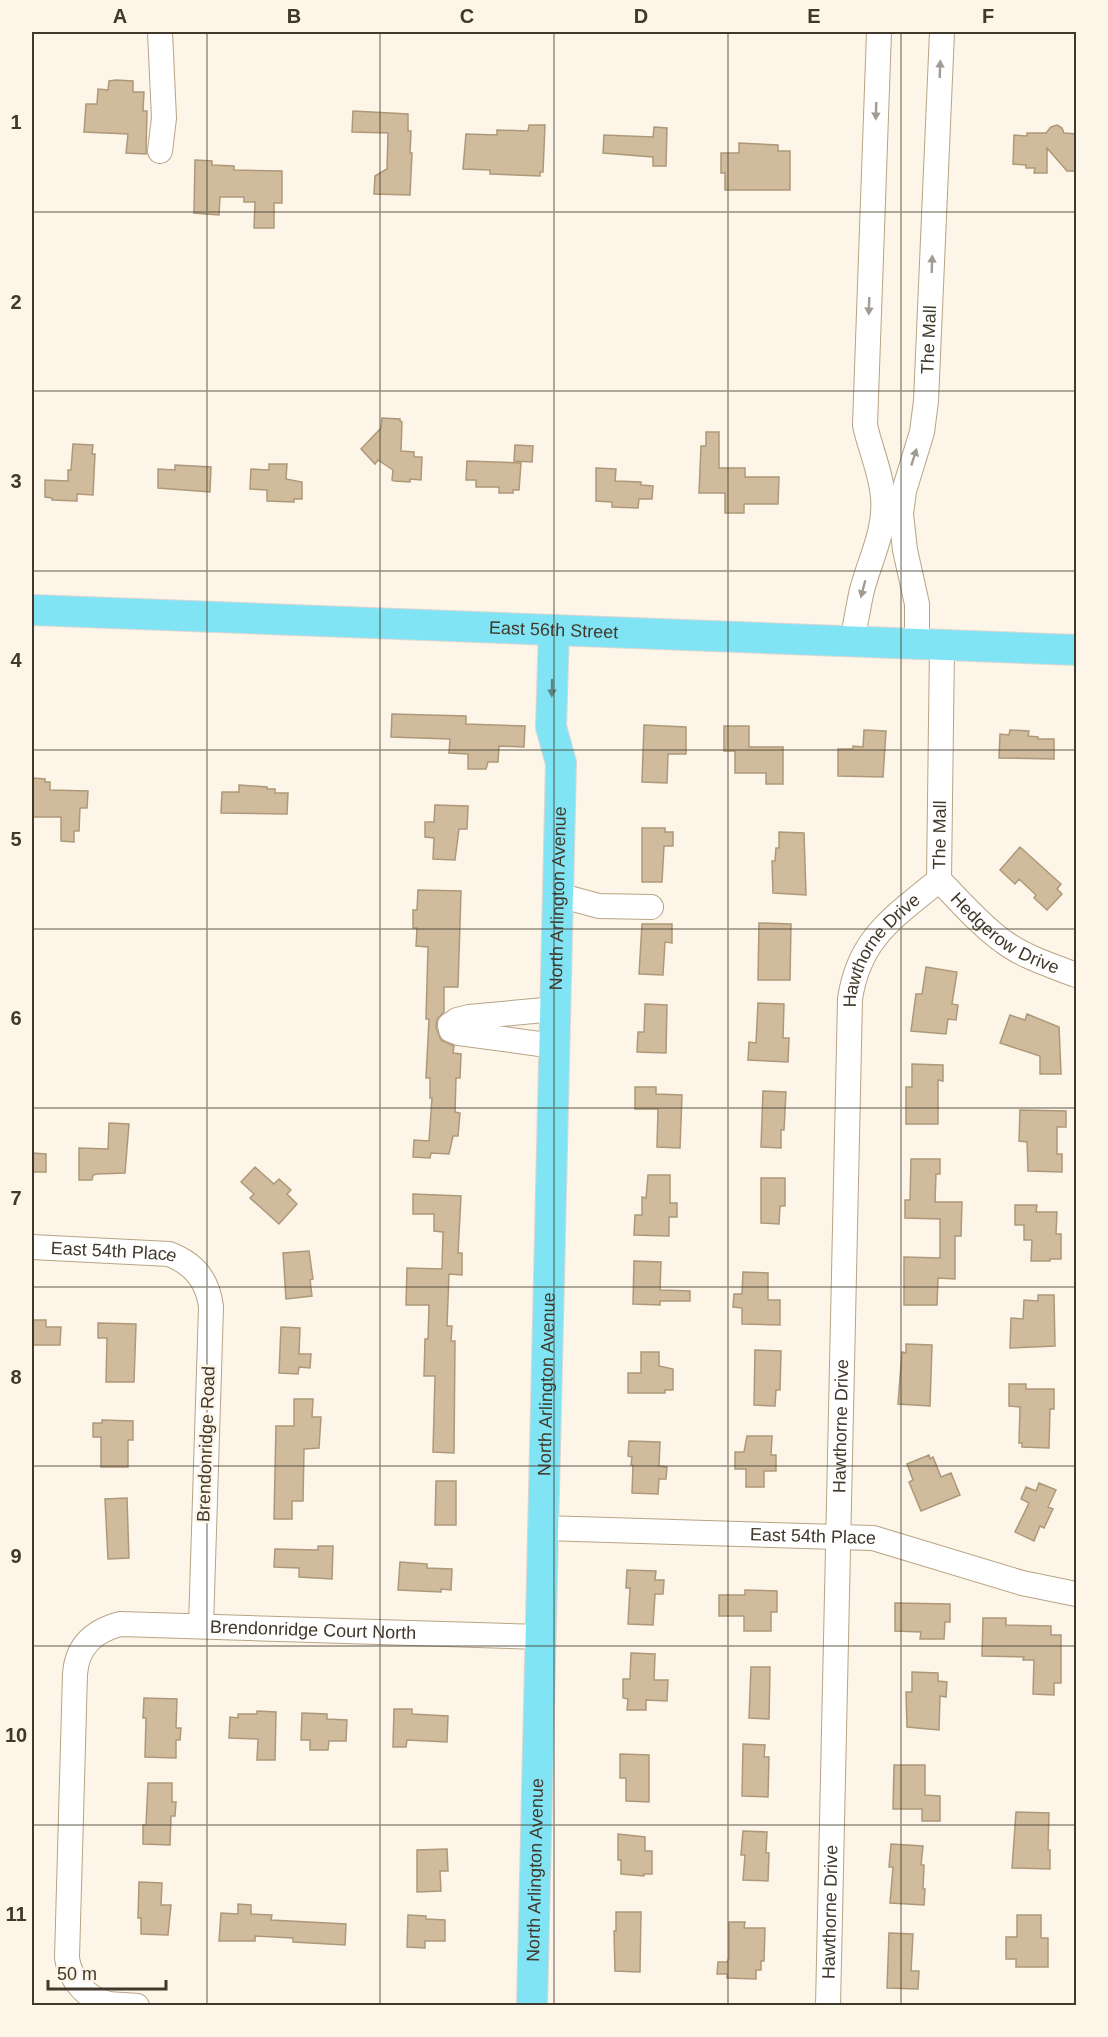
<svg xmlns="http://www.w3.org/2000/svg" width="1108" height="2037" viewBox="0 0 1108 2037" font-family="Helvetica,sans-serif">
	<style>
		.building { fill: #d0bc9c; stroke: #ad997a; stroke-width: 1.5 }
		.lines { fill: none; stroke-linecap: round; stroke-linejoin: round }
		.minor-casing { stroke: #b8a484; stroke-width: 26 }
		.major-casing { stroke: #d9d7d4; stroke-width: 32 }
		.minor { stroke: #fff; stroke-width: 24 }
		.major { stroke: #81e4f4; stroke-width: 30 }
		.oneway { fill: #a09c94 }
		.oneway2 { fill: #5d8585 }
		.grid { fill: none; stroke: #40382a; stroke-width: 1.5; stroke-opacity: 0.55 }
		.labels { text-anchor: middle; stroke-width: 5; stroke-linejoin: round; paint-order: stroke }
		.street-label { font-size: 18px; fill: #40382a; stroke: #fdf5e7 }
		.neatline { fill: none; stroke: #40382a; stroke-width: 2 }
		.grid-label { font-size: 20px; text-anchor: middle; font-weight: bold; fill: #40382a }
	</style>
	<rect width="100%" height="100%" fill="#fdf5e7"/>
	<path class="building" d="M116,80L133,81V92H144L143,111H147L146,154L126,153L128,134L84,132L86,104H97L98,89L108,90L109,81Z
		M353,111L408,114V131H411L410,153H412L410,195L374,194L375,176L387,169L388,133L352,132Z
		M529,125H545L543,172H540V176L490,174V170L463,169L466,134L497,135V130L528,131Z
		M1057,125L1062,128L1064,133L1077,134V171H1067L1047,148V173H1034L1035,168H1026V165L1013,164L1014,135L1027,136V133H1046L1051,127Z
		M654,127L667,128L666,166H653V157L603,153L604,135L653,137Z
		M739,143L778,145V151H790V190H725V173H721V153H739Z
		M195,160L212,161V165L234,166V170L282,171V203H274V228H254L255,202H244V197H220L219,215L194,213Z
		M382,418L400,419V421L402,422L401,451L414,452V457H422L421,480L410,479V482L394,481L392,480L393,470L378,460L375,464L361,449L381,428Z
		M706,432H719V468H745V477H779L778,504H744V513H725V493H699L701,446H706Z
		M73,444L93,445L92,454H95L93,495L77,494V501L52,500V498L45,497V480L68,481V470H71Z
		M515,445L533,446L532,462L514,461Z
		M467,461L521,463L519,490H513V493H499V487H476V480H466Z
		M269,464H287L286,479L302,482V499H294V502L267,501V490L250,489L251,469L269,470Z
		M175,465L211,467L210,492L158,488V469L175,470Z
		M596,468L616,469L615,481L641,482V485L653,486L652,499H639L638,508L612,507V502L596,501Z
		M392,714L466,716V724L525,726L524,747L499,746L498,762H488L486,769H468V754L449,753L450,739L391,737Z
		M644,725L686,727V754H668L667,783L642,782Z
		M724,726H749V747H783V784H766V773H735V751H724Z
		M864,730L886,731L883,777L838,776V749H853V746L863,747Z
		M1010,730L1029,731L1028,736L1038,737V739H1054V759L999,758L1000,734L1009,735Z
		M32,778L45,779V782H50V790L88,791L87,808H80L79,831H74V842L61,841V817H32Z
		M239,785L267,787V789H275V793H288L287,814L221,813L222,792H239Z
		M435,805L468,806L467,829H459L455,860L433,859L434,838L425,837V822H434Z
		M642,828H665V832H673V846H664L662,882H642Z
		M779,832L804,833L806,895L773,893L772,861H775L776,848H779Z
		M1020,847L1061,884L1057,889L1062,894L1047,910L1034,898L1036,895L1019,879L1015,884L1000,870Z
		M418,890L461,891L458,987H444V1012L437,1019L436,1027L441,1040L454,1046L453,1053L461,1054L460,1078H456L455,1112L460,1113L458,1136H453L449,1154L431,1153L430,1158L413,1157L414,1140L429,1141L432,1098H430V1078H426L429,1019H426L428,947L416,946L417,928H413V910H417Z
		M759,923L791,924L790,980H758Z
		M642,924H672V943L665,942L663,975L639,974Z
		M926,967L957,972L952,1004L958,1005L956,1020L948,1019L946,1034L911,1031L916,994H922Z
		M758,1003L784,1004L783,1038H789L788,1062L748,1060L749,1042L756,1043Z
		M645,1004L667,1005L666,1053L637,1052L638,1032H644Z
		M1027,1014L1059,1027L1061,1074H1040V1056L1000,1043L1010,1015L1025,1020Z
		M912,1064L943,1065V1081L938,1080V1124H906V1087H912Z
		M635,1087H656V1094L682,1095L680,1148L657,1147L658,1109H635Z
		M763,1091L786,1092L784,1130H781V1148L761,1147Z
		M1020,1110L1066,1111V1127H1057V1154H1062V1172L1028,1171L1027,1142L1019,1141Z
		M109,1123L129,1124L125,1173L97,1174L93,1175L92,1180H79V1148L108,1149Z
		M32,1153L46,1154V1172H32Z
		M911,1159H940V1174H936L935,1202H962L961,1236H955V1279L938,1278L937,1305H904V1257L940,1258V1219L905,1218V1200H910Z
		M255,1167L274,1184L279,1179L291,1190L287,1194L297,1204L279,1224L250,1198L254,1194L241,1182Z
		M648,1175H670V1203H677V1217H669V1236L634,1235L635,1215H642V1197L646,1198Z
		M761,1178H785V1206H780L779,1224L761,1223Z
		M413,1194L461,1196L458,1253H462V1275L449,1274L447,1326H452L451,1341H455L454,1453L433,1452L435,1376H424L425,1339H428L429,1305H406L407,1268L442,1269L443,1232L434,1231V1214H413Z
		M1015,1205H1037L1036,1212H1057L1056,1234H1061V1259H1050V1261H1031L1032,1240H1024V1225H1015Z
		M309,1251L313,1279L310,1280L312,1296L286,1299L283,1253Z
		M634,1261L661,1262L660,1290L690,1291V1301H660V1305L633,1304Z
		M743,1272L768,1273V1300H780V1325L742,1324V1308L733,1307L734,1294H742Z
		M1038,1295H1054L1055,1346L1010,1348L1011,1318L1023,1319L1024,1300L1038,1301Z
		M32,1320H46V1327H61L60,1345H32Z
		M98,1323L136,1324L134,1382H106L107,1338H98Z
		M281,1327L300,1328L299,1354H311L310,1368L299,1367L298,1374L279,1373Z
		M906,1344L932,1345L930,1406L898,1404L902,1352L906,1353Z
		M755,1350L781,1351L780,1390H776L775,1406L754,1405Z
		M641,1352H659V1366L673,1369V1390H665V1393H628V1373H641Z
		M1009,1384H1026V1389H1054V1409H1050L1049,1448L1022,1447V1443H1019L1020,1407L1009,1406Z
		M294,1399H313L312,1417H321L319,1448L304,1449L303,1501H292V1519H274L276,1426H294Z
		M102,1420L133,1421V1440H128V1467H101V1437H93V1423H102Z
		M747,1436H772L771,1455H776V1471H764V1487H746V1469H735V1452H744Z
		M629,1441L660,1442L659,1466L667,1467L666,1479H659L658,1494L632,1493L633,1465H631L632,1457L628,1456Z
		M929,1455L930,1459L933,1457L941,1477L951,1473L960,1495L921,1511L909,1482L913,1480L907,1464Z
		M436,1481H456V1525H435Z
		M1039,1483L1056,1490L1048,1507L1053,1509L1044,1528L1040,1526L1034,1541L1015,1532L1029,1503L1021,1499L1026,1487L1036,1491Z
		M127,1498L129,1558L108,1559L105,1499Z
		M318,1546H333L332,1579L299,1577V1568L274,1567L275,1549L318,1550Z
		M400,1562L427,1564V1568L452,1569L451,1590L441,1589V1592L398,1590Z
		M627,1570L656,1571L655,1580H664L663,1594H655L653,1625L628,1624L630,1588H626Z
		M745,1590L777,1591V1612H771V1631H744V1616H719V1595H745Z
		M895,1603L950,1604V1622H945L944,1639H920L921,1632L895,1631Z
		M983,1618H1006V1625L1051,1626V1635H1061V1683H1054V1695L1033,1694L1034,1660H1023L1024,1657L982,1656Z
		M631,1653L655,1654L654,1680H668L667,1701L646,1700V1710H627L628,1699L623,1698V1679H630Z
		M751,1667H770L769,1719L749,1718Z
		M912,1672L938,1673V1681L947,1682L946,1697L940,1696L939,1730L907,1727L906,1692H912Z
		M144,1698L177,1699L176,1728H181L180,1740H176V1758L145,1757L146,1718H143Z
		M394,1709H412V1714L448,1716L447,1742L407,1740L406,1747H393Z
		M257,1711L276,1712L275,1760H257L258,1739L229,1738L230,1717L238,1718V1714H257Z
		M302,1713L327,1714V1719L347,1720L346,1741H329L328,1750H310V1740H301Z
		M743,1744L765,1745L764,1757H769L768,1797L742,1796Z
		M620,1754L649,1755V1802L626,1801V1778H620Z
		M894,1765H925V1795L940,1796V1821H922V1809H893Z
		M148,1783H172V1802H176L175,1816H171L170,1845L143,1844V1825H146Z
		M1016,1812L1049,1813L1048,1850H1050V1869L1012,1868Z
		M743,1831L767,1832L766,1853H769L768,1881L743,1880L745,1855H741Z
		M618,1834L645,1837V1851H652V1874H644V1876L621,1874V1860H618Z
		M891,1844L923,1846L921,1865H924L923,1889H925L924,1905L890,1903L893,1867H889Z
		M447,1849L448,1871H440L441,1891L417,1892V1850Z
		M139,1882L162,1883L161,1905H171L168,1935L141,1934V1918H138Z
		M238,1904L251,1905V1914L272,1915L271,1920L346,1924L345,1945L293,1942V1938L255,1936V1941H219L221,1913L238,1914Z
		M616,1912H641L640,1972L615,1971L614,1931H616Z
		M408,1915L426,1916V1919L445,1920V1941H425V1948L407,1947Z
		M1017,1915H1041V1938H1048V1967H1016V1959H1006V1937H1017Z
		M729,1922H745L744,1928H765L764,1961H761V1970H756V1979L727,1978V1974H717L718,1962H727L729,1958Z
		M889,1933L913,1934L911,1971H919L918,1989L887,1988Z"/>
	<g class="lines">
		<g class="minor-casing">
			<g id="minor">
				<path d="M160,151L164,118L160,32"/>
				<path d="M852,640C856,624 858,607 862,590C870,559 886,531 883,497C881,472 870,449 865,425L879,32"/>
				<path id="s1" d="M917,644V604L905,550L901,514L904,491L922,432L926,401L942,32"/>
				<path id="s2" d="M939,880L942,645"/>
				<path id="s3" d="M939,880C960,901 980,925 1004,942C1024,957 1053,966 1076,975"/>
				<path d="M558,895L599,906L651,907"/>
				<path d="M554,1046L459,1033L451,1030L450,1025L457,1020L469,1017L555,1009"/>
				<path id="s4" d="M32,1247L169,1254C193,1263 208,1280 211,1307L201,1626"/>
				<path id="s5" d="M543,1528L873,1538L1022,1583L1076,1594"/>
				<path id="s6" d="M137,2006C128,2005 118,2005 109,2004C87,1999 70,1980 67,1958L75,1674C77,1646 94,1631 120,1624L540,1637"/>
				<path id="s7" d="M828,2006L850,999C859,938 894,917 939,880"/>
			</g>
		</g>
		<g class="major-casing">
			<g id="major">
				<path id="s8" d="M32,610L1076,650"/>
				<path id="s9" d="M532,2006L561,763L551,727L554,630"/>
			</g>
		</g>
		<use href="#minor" class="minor"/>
		<use href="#major" class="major"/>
	</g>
	<defs><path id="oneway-solid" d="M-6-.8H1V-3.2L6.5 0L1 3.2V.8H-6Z" transform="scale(1.5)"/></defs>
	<g class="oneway">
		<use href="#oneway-solid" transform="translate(940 69) rotate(-88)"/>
		<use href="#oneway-solid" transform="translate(876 111) rotate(92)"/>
		<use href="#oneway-solid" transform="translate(932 264) rotate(-88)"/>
		<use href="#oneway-solid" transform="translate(869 306) rotate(92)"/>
		<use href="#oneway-solid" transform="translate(914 457) rotate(-72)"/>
		<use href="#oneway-solid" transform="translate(863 589) rotate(105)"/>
	</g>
	<use class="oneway2" href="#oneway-solid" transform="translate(552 688) rotate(91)"/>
	<path class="grid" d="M207,32V2006M380,32V2006M554,32V2006M728,32V2006M901,32V2006M32,212H1076M32,391H1076M32,571H1076M32,750H1076M32,929H1076M32,1108H1076M32,1287H1076M32,1466H1076M32,1646H1076M32,1825H1076"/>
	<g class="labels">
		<g class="street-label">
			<text dy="6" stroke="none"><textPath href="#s1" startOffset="309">The Mall</textPath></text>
			<text dy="6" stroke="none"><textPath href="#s8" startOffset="522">East 56th Street</textPath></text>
			<text dy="6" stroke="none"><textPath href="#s2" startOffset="45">The Mall</textPath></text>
			<text dy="6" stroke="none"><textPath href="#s9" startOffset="1108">North Arlington Avenue</textPath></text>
			<text dy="6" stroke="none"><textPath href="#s3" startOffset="86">Hedgerow Drive</textPath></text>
			<text dy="6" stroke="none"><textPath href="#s7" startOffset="1066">Hawthorne Drive</textPath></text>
			<text dy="6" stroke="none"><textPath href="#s4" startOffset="82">East 54th Place</textPath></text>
			<text dy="6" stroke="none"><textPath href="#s9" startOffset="622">North Arlington Avenue</textPath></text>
			<text dy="6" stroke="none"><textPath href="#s7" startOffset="580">Hawthorne Drive</textPath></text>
			<text transform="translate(206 1444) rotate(-88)" y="6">Brendonridge Road</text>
			<text dy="6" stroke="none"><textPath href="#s5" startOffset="270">East 54th Place</textPath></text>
			<text dy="6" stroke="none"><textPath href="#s6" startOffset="644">Brendonridge Court North</textPath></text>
			<text dy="6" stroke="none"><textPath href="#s9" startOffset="136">North Arlington Avenue</textPath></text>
			<text dy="6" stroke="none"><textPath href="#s7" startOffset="94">Hawthorne Drive</textPath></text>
		</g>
	</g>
	<rect width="1108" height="2037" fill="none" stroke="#fdf5e7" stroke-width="66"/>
	<path d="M48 1980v9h118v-9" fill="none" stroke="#40382a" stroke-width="3"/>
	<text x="57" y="1980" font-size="18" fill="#40382a" stroke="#fdf5e7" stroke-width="4.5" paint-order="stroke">50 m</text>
	<rect x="33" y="33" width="1042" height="1971" class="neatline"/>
	<g class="grid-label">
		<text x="120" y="23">A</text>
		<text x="294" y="23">B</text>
		<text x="467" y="23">C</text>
		<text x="641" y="23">D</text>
		<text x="814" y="23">E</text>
		<text x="988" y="23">F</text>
		<text x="16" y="129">1</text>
		<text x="16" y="309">2</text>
		<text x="16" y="488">3</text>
		<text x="16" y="667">4</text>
		<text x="16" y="846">5</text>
		<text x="16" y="1025">6</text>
		<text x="16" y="1205">7</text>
		<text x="16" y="1384">8</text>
		<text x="16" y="1563">9</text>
		<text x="16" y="1742">10</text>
		<text x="16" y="1921">11</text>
	</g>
</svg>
